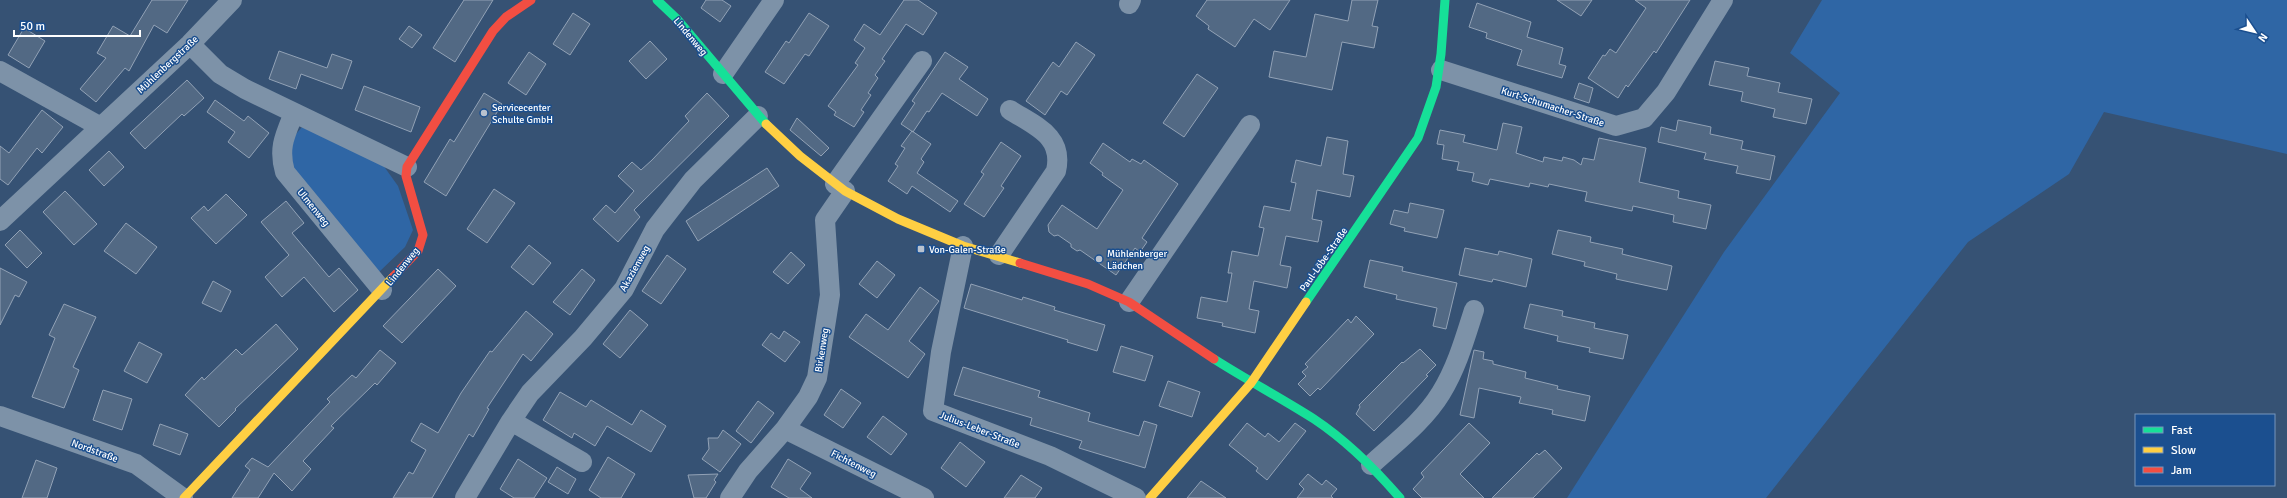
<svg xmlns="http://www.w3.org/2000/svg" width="2287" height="498" viewBox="0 0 2287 498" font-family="Signika,sans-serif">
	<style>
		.green { fill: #2f66a5 }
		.building { fill: #526984; stroke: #92a2b6 }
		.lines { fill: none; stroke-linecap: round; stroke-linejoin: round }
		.street { stroke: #7d92a8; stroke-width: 20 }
		.fast { stroke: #16e098; stroke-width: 9 }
		.slow { stroke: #ffcf43; stroke-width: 9 }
		.jam { stroke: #f24e42; stroke-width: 9 }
		.poi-dot { fill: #b9c2ce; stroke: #1b4f8f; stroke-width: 1.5 }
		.labels { text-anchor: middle; stroke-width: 3; stroke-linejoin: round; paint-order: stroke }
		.street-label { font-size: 10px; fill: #fff; stroke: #1b4f8f }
		.poi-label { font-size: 10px; fill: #fff; stroke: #1b4f8f; text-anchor: start }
	</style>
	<rect width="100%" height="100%" fill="#365274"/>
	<path class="green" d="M1822,0H2287V154L2104,112L2069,174L1968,242L1766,498H1567L1724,252L1840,93L1790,53Z
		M302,127L383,165L398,186L413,230L405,247L378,273L293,174L291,140Z"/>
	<path class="building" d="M152,0H188L167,33L154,25L129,71L125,68L96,102L80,89L106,58L97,53L113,26L130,36Z
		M464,0H493L455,62L433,48Z
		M706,0H722L731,6L720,22L701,8Z
		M904,0H918L937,13L923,35L906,24L882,59L885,61L875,75L878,78L868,93L871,95L861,110L864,112L854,127L834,115L836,112L828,106L858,65L855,63L865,48L854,40L864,24L880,35Z
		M1207,0H1290L1270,30L1254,19L1235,47L1208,29L1209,26L1196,16Z
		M1352,0H1378L1372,26L1378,27L1374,48L1342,42L1332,90L1269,77L1274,51L1306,57L1315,14L1348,21Z
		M1557,0H1592L1581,16Z
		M1635,0H1690L1656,53L1654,51L1628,87L1626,85L1618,98L1588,78L1603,55L1605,56L1610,49L1616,53L1646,8Z
		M1477,3L1531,22L1527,37L1563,48L1559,64L1566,66L1562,78L1517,65L1522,50L1486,38L1487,33L1469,27Z
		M573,13L590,24L570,55L553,44Z
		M809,13L829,26L809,56L805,54L784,84L765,72L786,41L789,43Z
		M409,26L422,35L412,48L399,39Z
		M24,28L45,41L29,68L8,55Z
		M650,41L667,59L646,79L629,61Z
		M1076,42L1095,55L1067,95L1061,91L1045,115L1026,101L1053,62L1059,67Z
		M279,51L327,68L332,54L352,61L342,89L301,74L296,89L269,79Z
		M529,52L546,64L526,95L508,83Z
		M945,52L968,67L959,79L988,99L977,116L942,93L929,112L927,111L913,132L901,124L915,103L912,101Z
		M1715,61L1749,68L1747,76L1780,83L1778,92L1812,99L1806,124L1773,117L1775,109L1741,101L1743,92L1709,85Z
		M1197,74L1218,88L1184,137L1163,123Z
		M187,80L204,98L184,116L182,114L145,149L130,133Z
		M1579,83L1593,88L1589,103L1574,98Z
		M364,86L420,107L411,132L355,110Z
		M484,93L502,104L446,196L424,182L450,139L454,142Z
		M707,93L729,116L634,210L640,217L618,242L593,219L606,205L615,213L634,191L618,176L632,162L641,170L652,160L689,121L685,116Z
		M215,100L244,121L248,116L269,133L249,158L228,142L235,132L207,112Z
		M42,110L63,127L42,153L37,148L8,185L0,179V146L9,153Z
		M797,118L829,148L821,156L790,130Z
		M1678,120L1711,127L1710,134L1743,141L1741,149L1775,156L1770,180L1736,173L1738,166L1704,159L1706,153L1658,142L1661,127L1676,131Z
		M1503,123L1522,127L1516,153L1543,162L1544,157L1562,161L1563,157L1574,160L1581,165L1583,158L1594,160L1599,138L1646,148L1639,182L1679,191L1678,198L1711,205L1706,229L1673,222L1674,215L1633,206L1632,211L1585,201L1587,192L1549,184L1548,187L1530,183L1529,187L1490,179L1488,185L1472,181L1474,173L1457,170L1459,162L1442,159L1444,145L1437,144L1440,130L1465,135L1463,142L1497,150Z
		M912,131L931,144L921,159L924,162L917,173L958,201L950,212L912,186L907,194L888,181L898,166L895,164L905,148L901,146Z
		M1327,137L1348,141L1343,174L1354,176L1350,197L1317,190L1312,219L1322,221L1318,242L1286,236L1280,265L1291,267L1287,288L1254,281L1249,309L1259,311L1255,333L1222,326L1223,323L1197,318L1201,297L1227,302L1232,273H1228L1232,251L1258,256L1264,228L1259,227L1264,206L1290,211L1296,183L1291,182L1296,160L1321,166Z
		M1001,142L1021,156L1001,186L1004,188L984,217L964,204L984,174L981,172Z
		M1103,143L1130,162L1132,159L1141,164L1144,160L1178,184L1142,238L1147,242L1140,252L1135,248L1116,275L1080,250L1077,251L1071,247V244L1058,235L1054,236L1049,232L1048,225L1062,205L1097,229L1123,190L1102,175L1103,173L1090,163Z
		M109,151L124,167L104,186L89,170Z
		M767,168L779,186L698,241L686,221Z
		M494,189L515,203L487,243L467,229Z
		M65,191L97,224L74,245L43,212Z
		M226,194L247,215L216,244L191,218L204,206L208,211Z
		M286,201L304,223L292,233L329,277L339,268L358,290L334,312L304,277L282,297L265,277L289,255L261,222Z
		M1410,203L1444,210L1437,238L1404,231L1405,228L1390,224L1394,210L1408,213Z
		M126,223L157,247L136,274L104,251Z
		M20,230L42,253L27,268L5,245Z
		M1558,230L1591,237L1590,242L1623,249L1622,254L1672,266L1667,290L1616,279L1617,274L1584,266L1585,262L1552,254Z
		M529,245L551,263L533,285L511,267Z
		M1465,248L1498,255L1499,251L1532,259L1526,287L1493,279L1492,282L1459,275Z
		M791,252L805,265L788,284L773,272Z
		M667,255L686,269L661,304L642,291Z
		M1370,260L1403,267L1402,271L1457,283L1446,329L1433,326L1437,308L1396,299L1397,295L1364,287Z
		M877,261L895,275L877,298L859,284Z
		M0,268L27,282L19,297L15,295L0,325Z
		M438,269L456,286L402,343L383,326Z
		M582,269L595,280L570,315L553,302Z
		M213,281L231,291L221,312L202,303Z
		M971,284L1022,300L1023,297L1055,307L1054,310L1105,325L1097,351L1067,342L1068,340L964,308Z
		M920,287L939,301L909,341L925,354L908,378L849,337L866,314L888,330Z
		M64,304L96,317L73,367L79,370L64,408L32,397L55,338L49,335Z
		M1530,304L1563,311L1562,316L1595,323L1594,328L1628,335L1623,359L1589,352L1590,348L1557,341L1558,336L1524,328Z
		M630,310L648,325L620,358L603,344Z
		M526,311L553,334L531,361L523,354L487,408L489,409L473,437L469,434L432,498H393L409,472L413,474L426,450L411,441L421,423L438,433L461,393L490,351L492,352Z
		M1356,316L1374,334L1320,390L1318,388L1310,396L1298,384L1306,376L1302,372L1308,367L1305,364L1348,319L1351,323Z
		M276,324L298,349L235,409L236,410L219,427L185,395L202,377L204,380L236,349L242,355Z
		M784,331L800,342L785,362L762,345L771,333L779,339Z
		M139,342L162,354L147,383L124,371Z
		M1121,346L1153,356L1145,381L1113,372Z
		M1420,349L1436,365L1426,375L1428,376L1374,431L1356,414L1360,407L1359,405L1402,362L1403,363Z
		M380,350L396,363L377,385L375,383L331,426L334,428L303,461L311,469L292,491L274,473L258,498H232L250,470L245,466L252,458L268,467L330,402L327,399L352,375L356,378Z
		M1474,350L1484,352L1483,359L1493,361V364L1526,372L1525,378L1558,386L1557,389L1590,396L1585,421L1552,414L1553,410L1519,403L1521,397L1479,388L1474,418L1460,415Z
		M963,367L1040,391L1038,397L1090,413L1088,421L1139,436L1144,421L1157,425L1145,468L1079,448L1082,441L1030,425L1032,418L954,395Z
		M1168,381L1200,392L1192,417L1159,406Z
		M841,389L861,403L843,428L824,415Z
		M103,390L132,399L122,430L93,420Z
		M560,392L586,407L591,400L632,425L641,410L666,426L651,452L607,426L595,446L574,433L572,438L543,420Z
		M758,401L774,413L751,443L736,431Z
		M883,416L907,434L891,455L867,437Z
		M1247,423L1265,437L1268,433L1279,442L1295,423L1306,431L1267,480L1256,471L1258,468L1229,445Z
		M1469,423L1490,443L1460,474L1484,498H1422L1413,489L1424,477L1421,473Z
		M160,424L188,434L180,455L153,445Z
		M723,430L741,444L720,472L702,459L709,449L708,438H718Z
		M960,442L985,462L966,487L941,468Z
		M1545,450L1562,468L1533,498H1492L1537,453L1539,455Z
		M608,457L635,474L621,498H601L589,490Z
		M518,459L547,478L534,498H514L500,489Z
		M788,459L811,473L800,489L812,498H789L771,487Z
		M36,460L57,468L47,498H22Z
		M557,467L576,479L568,494L548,482Z
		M718,474L714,480L716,482L706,498H694L688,475Z
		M1308,474L1322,485L1326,480L1337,489L1331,496L1333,498H1297L1304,489L1299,484Z
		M1021,475L1042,488L1035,498H1004Z
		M1201,481L1226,498H1187Z"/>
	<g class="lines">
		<path class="street" d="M1129,4L1131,0
			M190,44L220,74L245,89L407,167
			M1441,70L1616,126L1644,118L1666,92L1723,0
			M0,71L99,126
			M723,74L774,0
			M294,113C285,135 278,148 285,172L382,290
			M835,184L922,61
			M0,221L190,44L232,0
			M963,246L941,352L933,411L1050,456L1136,498
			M999,255L1056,171C1064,136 1035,126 1010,110
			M1129,302L1250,125
			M0,416L136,464L183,498
			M511,421L582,462
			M785,429L924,498
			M1371,465C1395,443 1424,421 1441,393C1457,367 1465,338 1474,310
			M465,498L511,421L530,393L583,338L624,289L655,229L693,180L758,116
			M730,498L748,471L785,429L808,397L817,378L830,295L825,220L845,191"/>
		<path class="fast" d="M657,0L677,19L766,124
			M1306,302L1418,138L1436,87L1441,54L1445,0
			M1214,359C1247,380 1281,398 1314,419C1347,441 1375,469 1400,498"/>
		<path class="slow" d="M766,124L800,156L845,191L898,219L963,246L1020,263
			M184,498L393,277
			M1150,498L1251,383L1306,302"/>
		<path class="jam" d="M1020,263L1088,284L1129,302L1214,359
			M393,277L418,251L423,235L406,176L407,167L493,31L506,17L531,0"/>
	</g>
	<g class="poi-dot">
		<circle cx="484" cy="113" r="4"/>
		<rect x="917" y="245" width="8" height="8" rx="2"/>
		<circle cx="1099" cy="259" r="4"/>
	</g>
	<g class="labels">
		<g class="street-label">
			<text transform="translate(691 36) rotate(50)" y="4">Lindenweg</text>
			<text transform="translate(167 64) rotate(-43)" y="4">Mühlenbergstraße</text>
			<text transform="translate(1553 106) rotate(18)" y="4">Kurt-Schumacher-Straße</text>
			<text transform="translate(314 207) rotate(51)" y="4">Ulmenweg</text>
			<text transform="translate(1323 259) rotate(-55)" y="4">Paul-Löbe-Straße</text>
			<text transform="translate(402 266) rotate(-51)" y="4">Lindenweg</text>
			<text transform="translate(634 268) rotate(-61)" y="4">Akazienweg</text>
			<text transform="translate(821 350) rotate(-81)" y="4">Birkenweg</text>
			<text transform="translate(980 429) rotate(21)" y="4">Julius-Leber-Straße</text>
			<text transform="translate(95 450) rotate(20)" y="4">Nordstraße</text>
			<text transform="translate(854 463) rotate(27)" y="4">Fichtenweg</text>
		</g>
		<g class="poi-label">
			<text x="492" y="111">Servicecenter<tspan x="492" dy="12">Schulte GmbH</tspan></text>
			<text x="929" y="253">Von-Galen-Straße</text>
			<text x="1107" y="257">Mühlenberger<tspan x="1107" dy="12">Lädchen</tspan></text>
		</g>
	</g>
	<rect x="2135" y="414" width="140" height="72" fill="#1b4f8f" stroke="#7695bc"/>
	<rect x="2143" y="427" width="20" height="6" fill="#16e098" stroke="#7695bc"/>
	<text x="2171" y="434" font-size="12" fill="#ffffff">Fast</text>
	<rect x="2143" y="447" width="20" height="6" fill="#ffcf43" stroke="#7695bc"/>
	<text x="2171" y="454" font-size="12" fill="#ffffff">Slow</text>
	<rect x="2143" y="467" width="20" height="6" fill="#f24e42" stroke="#7695bc"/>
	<text x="2171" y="474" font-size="12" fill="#ffffff">Jam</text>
	<g transform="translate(2255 32) rotate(125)" stroke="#1b4f8f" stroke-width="3" paint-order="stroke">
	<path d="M0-3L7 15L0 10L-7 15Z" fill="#ffffff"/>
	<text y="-6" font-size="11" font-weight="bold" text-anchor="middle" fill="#ffffff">N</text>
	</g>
	<path d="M14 30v6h126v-6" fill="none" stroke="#ffffff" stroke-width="2"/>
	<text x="20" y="30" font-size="12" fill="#ffffff" stroke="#1b4f8f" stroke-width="3" paint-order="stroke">50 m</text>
</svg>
